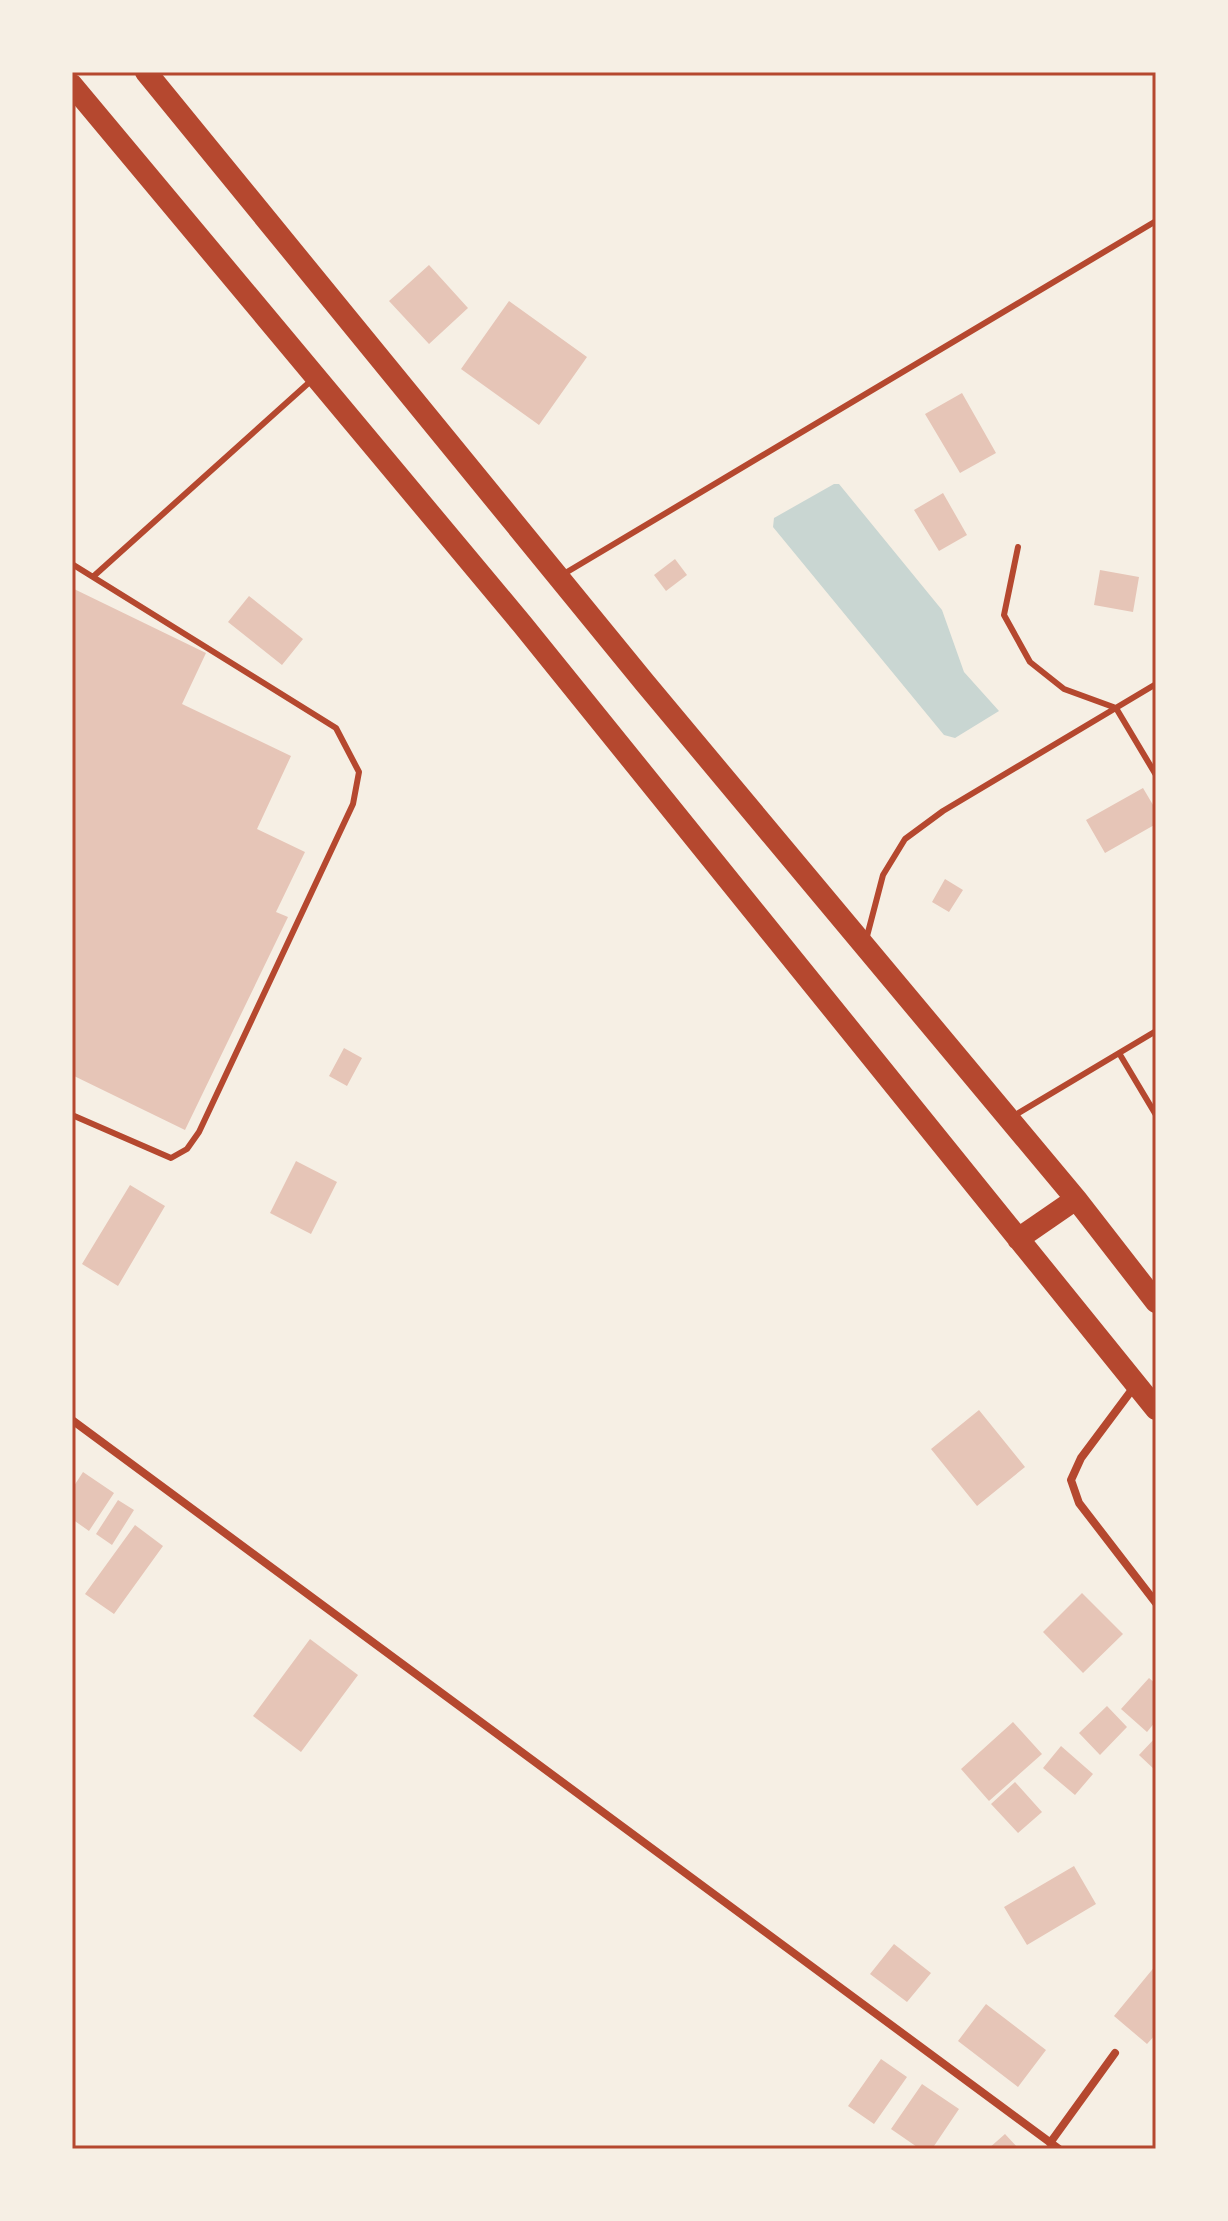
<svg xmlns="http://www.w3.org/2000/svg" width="1228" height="2221" viewBox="0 0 1228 2221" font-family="'DejaVu Sans',sans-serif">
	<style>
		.water { fill: #c9d6d2 }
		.building { fill: #e6c5b7 }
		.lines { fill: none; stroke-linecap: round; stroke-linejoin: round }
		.service { stroke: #b5482f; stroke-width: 6 }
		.minor { stroke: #b5482f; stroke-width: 8 }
		.trunk { stroke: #b5482f; stroke-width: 22 }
		.neatline { fill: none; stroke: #b5482f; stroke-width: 3 }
	</style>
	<rect width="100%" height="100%" fill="#f6efe4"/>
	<path class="water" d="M834,484H839L942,610L964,672L999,711L955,738L944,735L773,527L774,518Z"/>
	<path class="building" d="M429,265L468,308L429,344L389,301Z
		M509,301L587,357L539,425L461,369Z
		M962,393L996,453L960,473L925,414Z
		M943,493L967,535L939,551L914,510Z
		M675,559L687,575L666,591L654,575Z
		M1100,570L1139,577L1133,612L1094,605Z
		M72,588L206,653L182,704L291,756L257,829L305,852L276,912L288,917L185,1130L72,1075Z
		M249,596L303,639L282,665L228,622Z
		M1143,788L1156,810V824L1105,853L1086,820Z
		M945,879L963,890L949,912L932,902Z
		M344,1048L362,1058L347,1086L329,1076Z
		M296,1161L337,1182L311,1234L270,1213Z
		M130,1185L165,1206L118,1286L82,1264Z
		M979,1410L1025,1467L977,1506L931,1449Z
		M83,1472L114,1493L89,1531L72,1519V1489Z
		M118,1500L134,1510L112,1545L96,1534Z
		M135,1525L163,1546L114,1614L85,1594Z
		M1082,1593L1123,1634L1083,1673L1043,1632Z
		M310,1639L358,1675L301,1752L253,1716Z
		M1149,1678L1156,1684V1721L1147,1732L1121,1709Z
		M1107,1706L1127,1727L1100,1755L1079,1733Z
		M1013,1722L1042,1754L989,1801L961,1769Z
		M1156,1737V1771L1139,1755Z
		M1061,1746L1093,1774L1075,1795L1043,1768Z
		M1015,1782L1042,1812L1018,1833L991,1804Z
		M1074,1866L1096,1904L1027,1945L1004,1907Z
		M894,1944L931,1973L907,2002L870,1974Z
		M1156,1965V2034L1147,2044L1114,2016Z
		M986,2004L1046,2050L1018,2087L958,2041Z
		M881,2059L907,2077L874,2124L848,2106Z
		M922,2084L959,2109L932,2149H920L891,2129Z
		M1005,2134L1019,2149H988Z"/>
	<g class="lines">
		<path class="service" d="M1018,547L1004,615L1030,662L1064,689L1116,708L1156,775
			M72,564L336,728L359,772L353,804L199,1132L187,1149L171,1158L72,1115
			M95,575L313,379
			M562,575L1156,221
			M866,940L883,875L905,839L943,811L1156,684
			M1119,1053L1156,1115
			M1012,1117L1156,1031"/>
		<path class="minor" d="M1134,1387L1081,1458L1071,1480L1079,1503L1156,1603
			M72,1420L1059,2149
			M1050,2143L1115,2053"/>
		<path class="trunk" d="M146,72L645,683L1076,1199L1156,1302
			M72,85L522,624L1156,1409
			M1018,1239L1076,1199"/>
	</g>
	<rect width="1228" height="2221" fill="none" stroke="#f6efe4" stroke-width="148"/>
	<rect x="74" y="74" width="1080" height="2073" class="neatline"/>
</svg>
